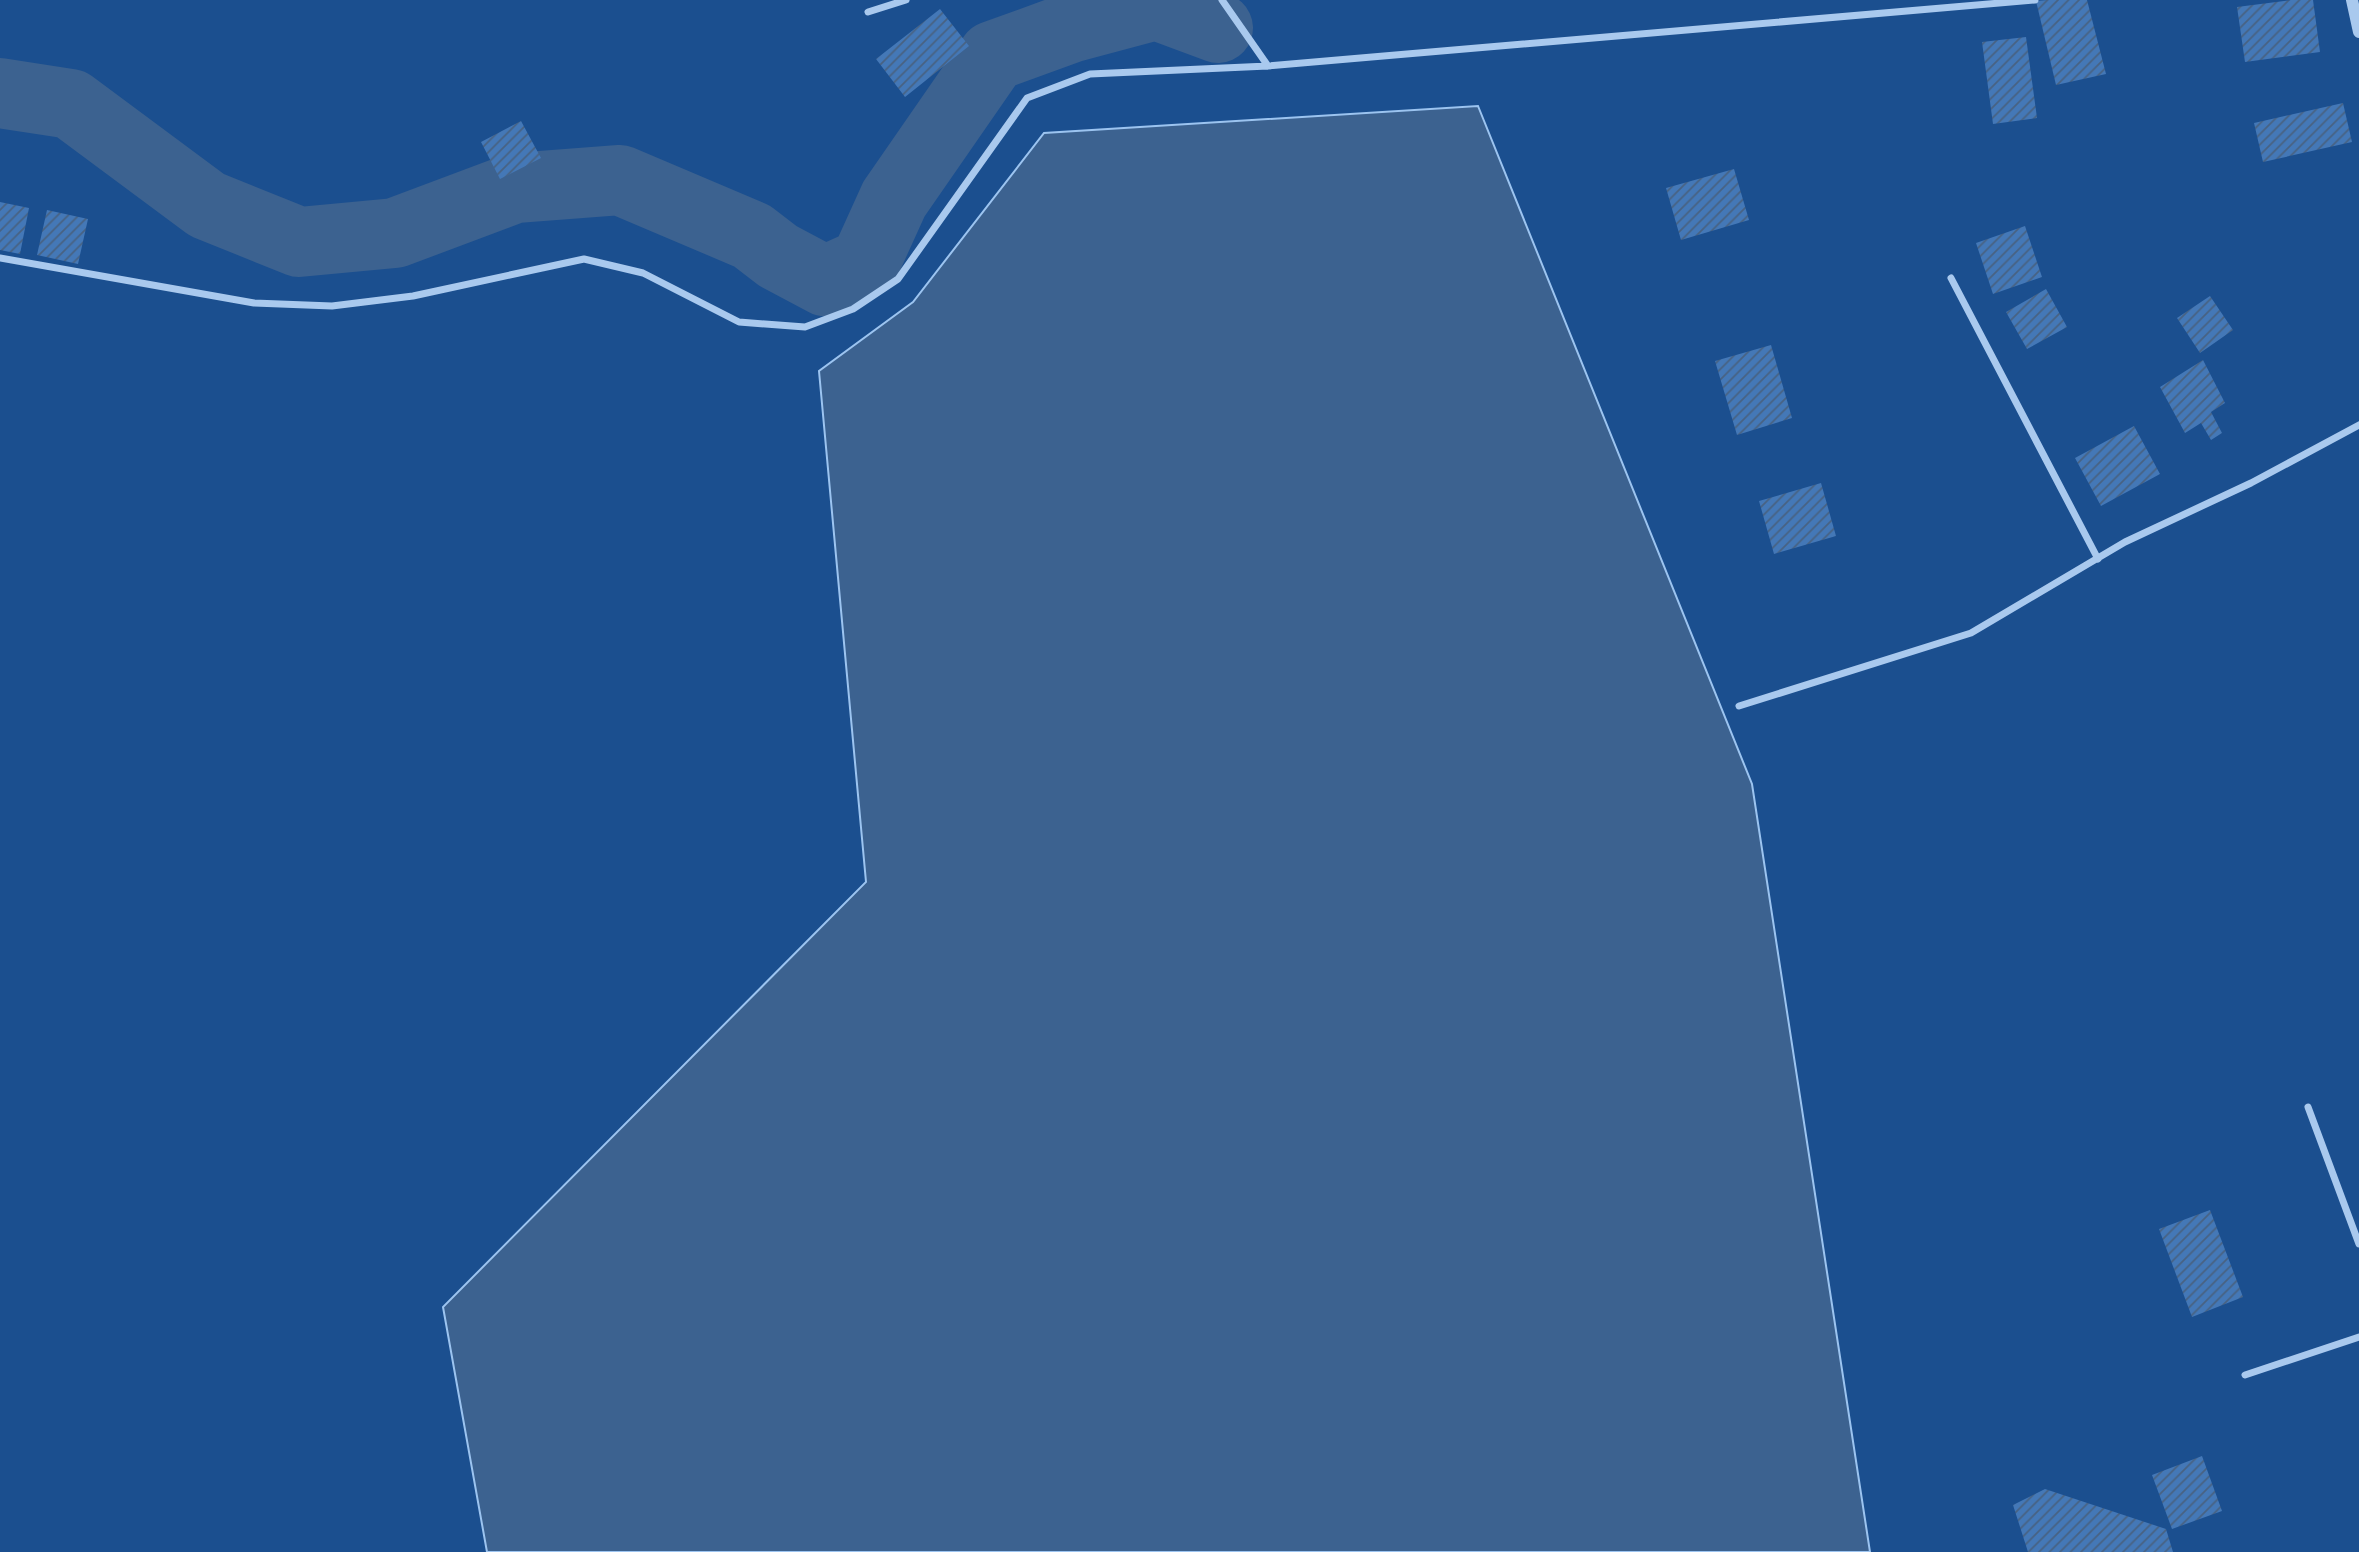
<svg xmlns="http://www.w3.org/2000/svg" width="2359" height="1552" viewBox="0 0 2359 1552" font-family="Commissioner,sans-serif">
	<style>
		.water { fill: #3c6290; stroke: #9cc4f0; stroke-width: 2 }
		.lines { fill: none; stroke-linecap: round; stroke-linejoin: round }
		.river { stroke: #3c6290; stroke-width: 70 }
		.building { fill: url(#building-hatch) }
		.minor { stroke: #a9c9ee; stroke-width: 7 }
		.tertiary { stroke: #a9c9ee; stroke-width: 12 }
	</style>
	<defs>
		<pattern id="building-hatch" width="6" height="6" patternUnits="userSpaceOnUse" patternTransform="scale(1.75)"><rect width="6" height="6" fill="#4478b7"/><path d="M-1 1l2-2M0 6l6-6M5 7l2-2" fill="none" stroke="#486282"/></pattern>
	</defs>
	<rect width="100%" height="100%" fill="#1b4f8f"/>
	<path class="water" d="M1478,106L1752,784L1870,1552H487L443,1307L866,882L819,371L913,302L1044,133Z"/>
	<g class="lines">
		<path class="river" d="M0,93L71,104L207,205L299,242L395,233L515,188L620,180L752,236L778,256L825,281L865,263L894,199L993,56L1070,28L1156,5L1218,28"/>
	</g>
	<path class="building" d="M2048,0H2087L2106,74L2056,85L2036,1Z
		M2291,0H2313L2320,52L2245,62L2237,7Z
		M940,9L969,46L905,97L876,59Z
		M2026,37L2037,118L1993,124L1982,42Z
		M2343,103L2352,142L2263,162L2254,123Z
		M521,121L541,158L500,179L481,142Z
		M1734,169L1749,220L1681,240L1666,188Z
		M0,202L29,208L20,254L0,250Z
		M47,210L88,219L78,264L37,255Z
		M2025,226L2042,277L1993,294L1976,243Z
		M2046,289L2067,327L2027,349L2006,312Z
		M2210,296L2233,330L2200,353L2177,318Z
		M1771,345L1792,418L1737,435L1715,361Z
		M2203,360L2225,403L2211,412L2222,433L2211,440L2201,423L2185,433L2160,387Z
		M2134,426L2160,474L2101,506L2075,458Z
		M1821,483L1836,536L1774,554L1759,501Z
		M2210,1210L2243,1297L2192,1317L2159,1229Z
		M2202,1456L2222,1511L2172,1529L2152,1475Z
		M2045,1489L2166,1529L2173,1552H2028L2013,1505Z"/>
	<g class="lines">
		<path class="minor" d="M1222,0L1268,66
			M868,12L906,0
			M0,258L254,303L332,306L413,296L584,259L643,273L739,322L805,327L853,309L898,279L1027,98L1090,74L1268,66L2035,0
			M1951,278L2098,559
			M1739,706L1971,633L2125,542L2251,483L2359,425
			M2308,1107L2359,1244
			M2245,1375L2359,1337"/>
		<path class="tertiary" d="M2352,0L2359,32"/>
	</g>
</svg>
